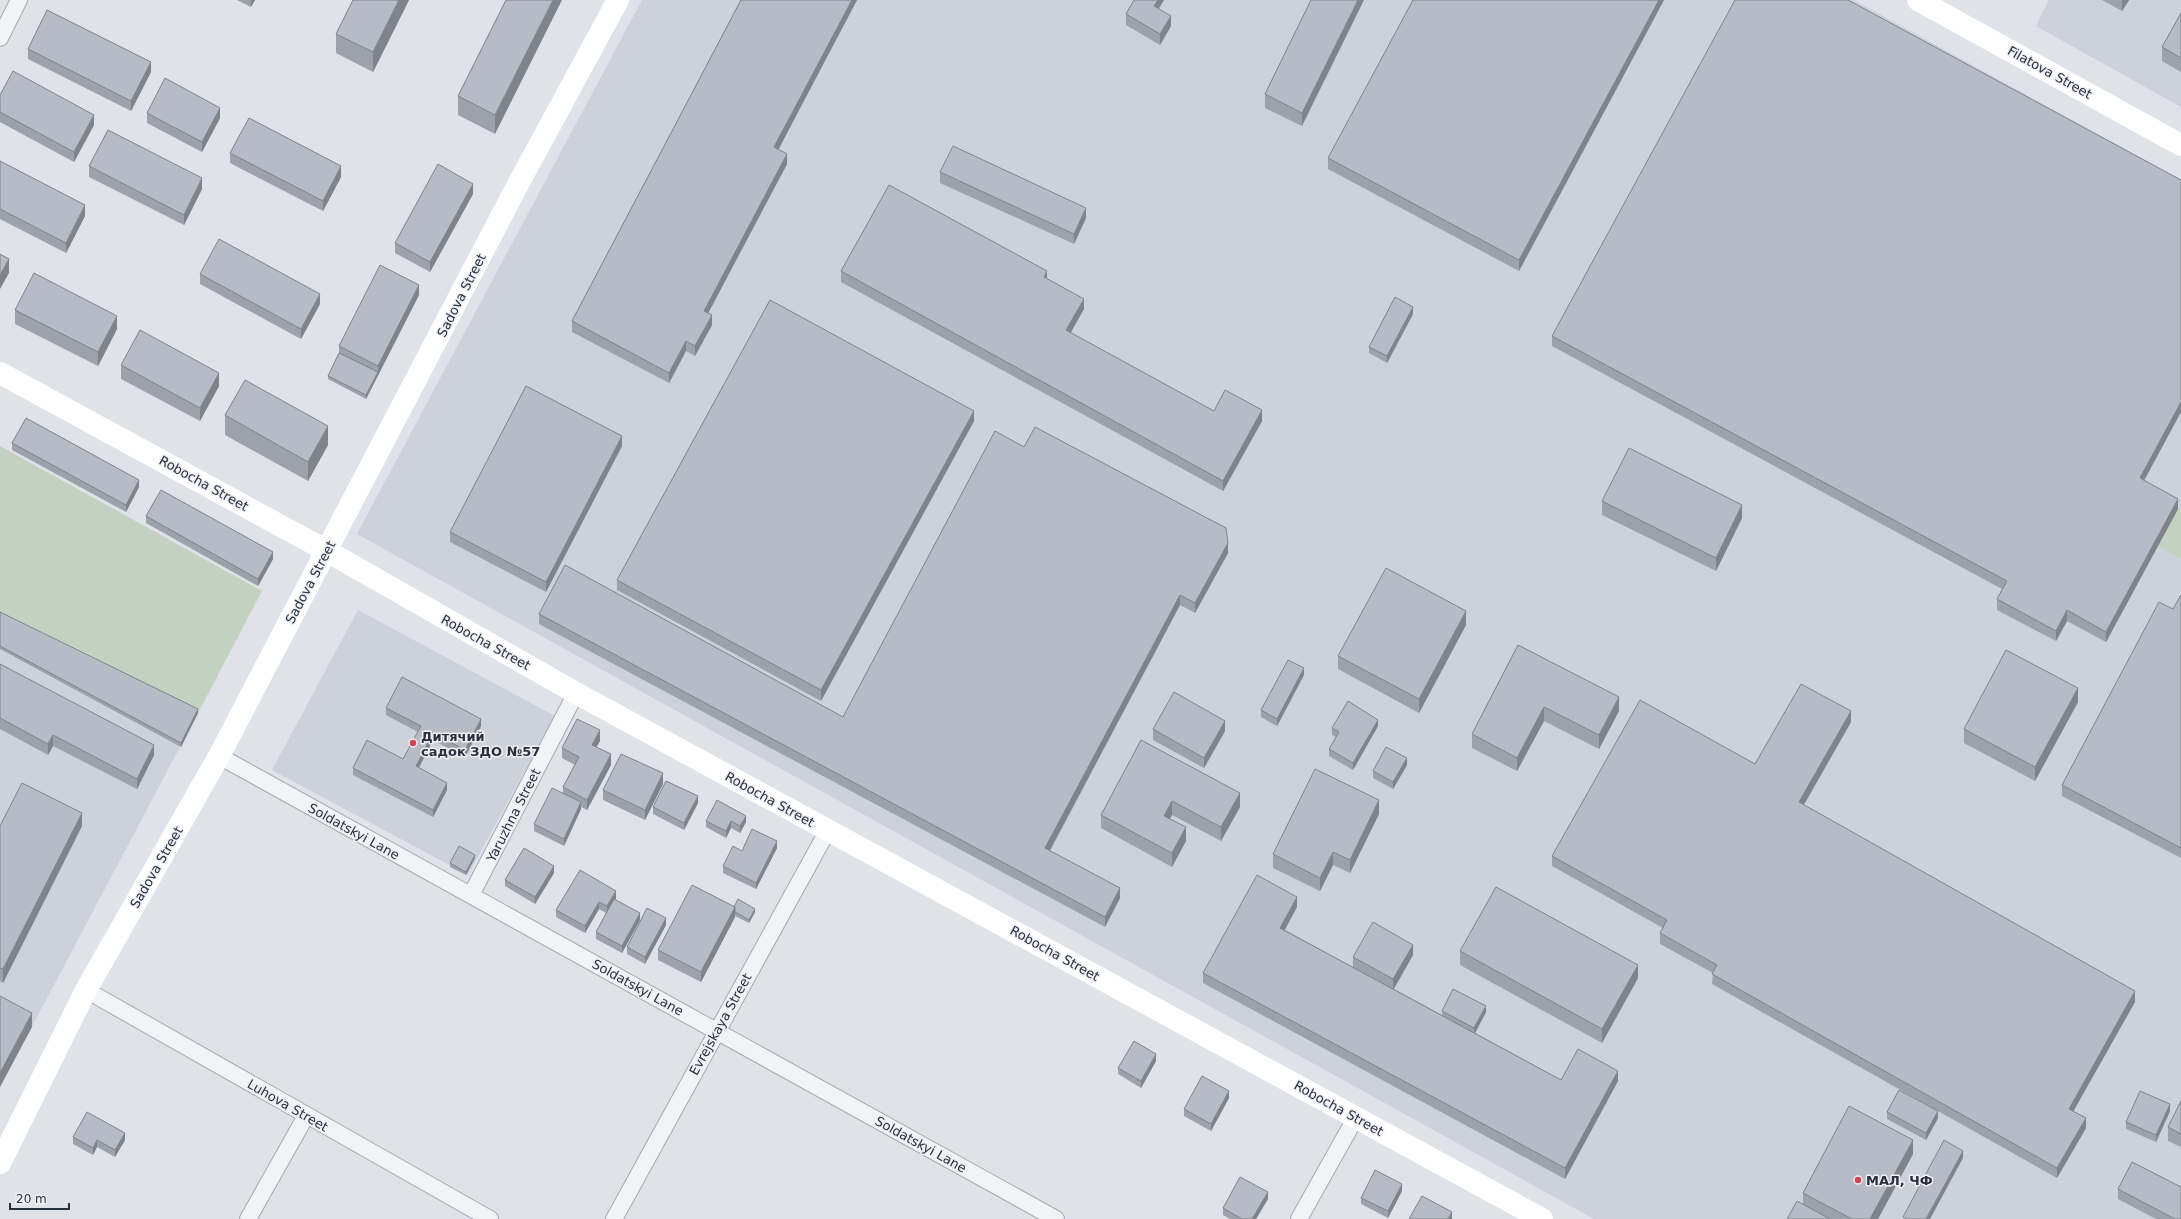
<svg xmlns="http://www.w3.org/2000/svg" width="2181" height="1219" viewBox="0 0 2181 1219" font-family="'DejaVu Sans',sans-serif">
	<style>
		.built { fill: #cdd1da }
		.green { fill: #c3d2c0 }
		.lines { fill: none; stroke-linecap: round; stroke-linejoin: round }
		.street-casing { stroke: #a4a9b2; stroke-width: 18 }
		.street { stroke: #f1f3f6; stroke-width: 16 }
		.secondary { stroke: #fff; stroke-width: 22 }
		.wall { fill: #9da1a9 }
		.shaded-wall { fill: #7f838a }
		.building { fill: #b6bbc5; stroke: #7f838a }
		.poi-dot { fill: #cc4551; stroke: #eef1f5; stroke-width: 1.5 }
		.labels { text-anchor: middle; stroke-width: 3; stroke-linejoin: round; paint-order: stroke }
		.street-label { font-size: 13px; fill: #282f3f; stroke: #eef1f5 }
		.poi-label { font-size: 13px; font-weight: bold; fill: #282f3f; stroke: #eef1f5; text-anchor: start }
	</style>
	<rect width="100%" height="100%" fill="#dfe2e8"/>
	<path class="built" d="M642,0H1854L2181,180V1219H1594L357,534Z
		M2049,0H2181V107L2036,26Z
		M358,610L555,716L468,875L272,770Z
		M0,616L198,713L0,1087Z"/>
	<path class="green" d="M0,446L262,591L198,713L0,616Z
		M2178,509L2181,510V559L2158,546Z"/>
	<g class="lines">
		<g class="street-casing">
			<path id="street" d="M0,38L19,0
				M219,756L1056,1219
				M471,895L576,693
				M86,990L490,1219
				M248,1219L306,1116
				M614,1219L828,830
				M1299,1219L1356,1117"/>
		</g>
		<use href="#street" class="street"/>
		<path class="secondary" d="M1918,0L2181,145
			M0,373L327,551L576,693L1542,1219
			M0,1163L86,990L219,756L516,188L618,0"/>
	</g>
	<path class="wall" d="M237,0H255L251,7Z
		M353,0H409L373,72L336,53V34Z
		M506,0L495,134L458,115V96Z
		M741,0H857L778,149L787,164L708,313L712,325L695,356L686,351L669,383L572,332V321Z
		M1134,0H1164L1159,8L1171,26L1160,45L1126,25V14Z
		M1311,0L1302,126L1265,108V94Z
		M1664,0L1519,271L1328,169V158Z
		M2102,0H2129L2122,11Z
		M2181,13V72L2162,61V47Z
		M28,49L151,72L131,111L28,59Z
		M0,95L94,125L74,162L0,122Z
		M147,113L220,118L202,152L147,123Z
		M230,153L341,177L323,211L230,163Z
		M0,161L85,216L66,253L0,219Z
		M89,166L202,189L184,225L89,177Z
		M940,172L1086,218L1074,244L940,183Z
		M2181,180V412L2144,480L2178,509L2106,642L2067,621L2056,641L1997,610V599L2002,589L1552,346V336Z
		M473,194L430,272L395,253V243Z
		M841,271L1047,279L1084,309L1070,333L1214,411L1262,421L1223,491L841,282Z
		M200,274L320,304L301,339L200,284Z
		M419,295L366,399L328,379V376L339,353V346Z
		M15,310L117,329L98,366L15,324Z
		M1413,314L1387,363L1369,353V347Z
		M121,365L219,386L200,421L121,379Z
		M225,415L328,445L308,481L225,435Z
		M974,421L821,701L617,590V580Z
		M12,443L139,487L126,512L12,450Z
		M622,446L546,592L450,542V532Z
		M1602,501L1742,518L1716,571L1602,515Z
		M146,516L273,559L258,586L146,523Z
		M1228,553L1195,613L1180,605L1050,851L1120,898L1105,927L539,624V614L843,717Z
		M2181,595V858L2062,796V785L2173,609Z
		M0,612L198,713L181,747L0,649Z
		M1466,625L1419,713L1338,669V656Z
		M1518,645L1619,711L1599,749L1544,721L1517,771L1472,748V734Z
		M0,664L154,755L137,789L53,746L48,755L0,729Z
		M1304,675L1277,726L1261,717V710Z
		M2078,702L2035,781L1964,743V729Z
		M386,708L481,726L465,757L433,740L419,768L447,790L433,817L353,775V768L403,759L418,732L386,715Z
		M1851,722L1804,805L2135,1002L2073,1111L2086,1128L2057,1178L1712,984L1713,973L1660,944V933L1663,928L1552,866V856Z
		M1378,726L1353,770L1329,756V749L1336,737L1332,735V728Z
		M1153,729L1225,731L1204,768L1153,740Z
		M1141,740L1240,807L1221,841L1172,815L1170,819L1186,841L1172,867L1101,828V815Z
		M600,741L596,747L611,765L587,810L581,807V809L564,846L534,831V824L563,793V787L575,765L562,758V748Z
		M1407,765L1393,789L1373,778V771Z
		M663,784L645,820L603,800V790Z
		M698,803L684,830L653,814V807Z
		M1379,814L1350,873L1333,865L1320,891L1273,868V854Z
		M706,821L746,822L740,833L731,828L726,838L706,827Z
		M0,826H82L3,983L0,981Z
		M777,848L756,889L723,873V866L742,851Z
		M475,858L466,875L450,867V863Z
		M554,873L535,904L505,886V880Z
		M616,898L615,899L640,920L622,953L596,939V932L606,913L599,909L585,933L556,917V910Z
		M734,907L755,912L749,923L735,916V917L701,982L658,960V950Z
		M1297,907L1285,930L1371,977L1353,967V957L1413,955L1394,989L1442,1015V1011L1486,1012L1475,1033L1561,1080L1618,1081L1565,1179L1203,983V973Z
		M666,925L645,964L627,954V947Z
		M1460,951L1638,978L1602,1043L1460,965Z
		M1156,1061L1141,1088L1118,1074V1068Z
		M1229,1098L1211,1131L1184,1116V1109Z
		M2181,1101V1147L2168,1141V1127Z
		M2170,1111L2156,1142L2126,1129V1122Z
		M1887,1112L1938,1118L1926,1140L1887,1119Z
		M73,1137L125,1140L115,1157L97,1147L93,1155L73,1144Z
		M1913,1154L1878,1219H1787L1803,1204V1193Z
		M2118,1189L2181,1219H2156L2118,1199Z
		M1402,1191L1388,1218L1361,1204V1198Z
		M1268,1199L1256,1219H1230L1223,1215V1208Z"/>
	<path class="shaded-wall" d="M251,0H255L251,7Z
		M399,0H409L373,72V52Z
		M553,0H562L495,134V115Z
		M852,0H857L774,158V147Z
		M1158,0H1164L1154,16V6Z
		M1358,0H1364L1302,126V113Z
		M1659,0H1664L1519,271V260Z
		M2122,0H2129L2122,11Z
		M1171,16V26L1160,45V34Z
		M151,62V72L131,111V101Z
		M220,108V118L202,152V142Z
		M94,115V125L74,162V152Z
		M787,154V164L704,321V311Z
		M341,166V177L323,211V201Z
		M202,178V189L184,225V215Z
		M473,184V194L430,272V262Z
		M85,205V216L66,253V243Z
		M1086,208V218L1074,244V234Z
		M9,259V273L0,289V275Z
		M1047,271V282L1044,277Z
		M419,285V295L366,399V395L378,372V366Z
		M320,294V304L301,339V329Z
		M1084,299V309L1066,341V330Z
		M1413,307V314L1387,363V356Z
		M712,315V325L695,356V346Z
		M117,316V329L98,366V352Z
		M686,341V351L669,383V373Z
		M219,373V386L200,421V408Z
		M2181,402V412L2140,488V478Z
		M1262,410V421L1223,491V481Z
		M974,411V421L821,701V690Z
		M328,426V445L308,481V462Z
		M622,436V446L546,592V582Z
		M139,480V487L126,512V505Z
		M2178,499V509L2106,642V632Z
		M1742,505V518L1716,571V558Z
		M1228,543V553L1195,613V603Z
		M273,552V559L258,586V579Z
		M1180,595V605L1045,859V848Z
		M2067,610V621L2056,641V631Z
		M1466,611V625L1419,713V699Z
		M1304,668V675L1277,726V719Z
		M2078,688V702L2035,781V767Z
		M1619,697V711L1599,749V735Z
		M1544,707V721L1517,771V758Z
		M198,709V713L181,747V743Z
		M1851,711V722L1799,813V802Z
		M481,719V726L465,757V750Z
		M1378,720V726L1353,770V763Z
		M1225,721V731L1204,768V758Z
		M600,730V741L592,755V745Z
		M433,733V740L416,773V766Z
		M53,735V746L48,755V744Z
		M154,745V755L137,789V779Z
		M611,754V765L587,810V800Z
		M1407,758V765L1393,789V782Z
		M663,773V784L645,820V810Z
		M447,783V790L433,817V810Z
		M1240,793V807L1221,841V827Z
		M698,796V803L684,830V823Z
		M1379,800V814L1350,873V860Z
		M1172,801V815L1164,829V816Z
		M581,802V809L564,846V839Z
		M82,813V826L3,983V969Z
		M746,816V822L740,833V826Z
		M731,821V828L726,838V831Z
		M1186,827V841L1172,867V853Z
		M777,841V848L756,889V883Z
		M1333,852V865L1320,891V878Z
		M475,855V858L466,875V872Z
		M554,866V873L535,904V897Z
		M1120,888V898L1105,927V917Z
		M616,891V898L607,913V906Z
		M1297,897V907L1280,938V928Z
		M599,902V909L585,933V926Z
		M735,907V917L701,982V972Z
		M755,909V912L749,923V920Z
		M640,913V920L622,953V946Z
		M666,918V925L645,964V957Z
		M1413,945V955L1393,990V979Z
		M1638,965V978L1602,1043V1029Z
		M2135,991V1002L2069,1119V1109Z
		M1486,1006V1012L1474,1035V1028Z
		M32,1013V1027L0,1087V1073Z
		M1156,1054V1061L1141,1088V1081Z
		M1618,1071V1081L1565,1179V1168Z
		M1229,1091V1098L1211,1131V1124Z
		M2170,1104V1111L2156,1142V1135Z
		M1938,1111V1118L1926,1140V1133Z
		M2086,1118V1128L2057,1178V1168Z
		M125,1133V1140L115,1157V1150Z
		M97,1140V1147L93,1155V1148Z
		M1913,1140V1154L1878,1219H1870Z
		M1963,1151V1158L1930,1219H1926Z
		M1402,1184V1191L1388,1218V1211Z
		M1268,1192V1199L1256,1219H1252Z
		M1452,1212V1219H1448Z"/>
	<path class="building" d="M353,0H399L373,52L336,34Z
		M506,0H553L495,115L458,96Z
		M741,0H852L774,147L787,154L704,311L712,315L695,346L686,341L669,373L572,321Z
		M1134,0H1158L1154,6L1171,16L1160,34L1126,14Z
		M1311,0H1358L1302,113L1265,94Z
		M1413,0H1659L1519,260L1328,158Z
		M1735,0H1848L2181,180V402L2140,478L2178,499L2106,632L2067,610L2056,631L1997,599L2007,581L1552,336Z
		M47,10L151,62L131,101L28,49Z
		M2181,13V58L2162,47Z
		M13,71L94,115L74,152L0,112V95Z
		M165,78L220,108L202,142L147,113Z
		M249,118L341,166L323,201L230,153Z
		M108,130L202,178L184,215L89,166Z
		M953,146L1086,208L1074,234L940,172Z
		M0,161L85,205L66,243L0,209Z
		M438,164L473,184L430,262L395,243Z
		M889,185L1047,271L1044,277L1084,299L1066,330L1214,411L1225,390L1262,410L1223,481L841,271Z
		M219,239L320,294L301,329L200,274Z
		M0,254L9,259L0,275Z
		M380,265L419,285L378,366L339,346Z
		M34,273L117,316L98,352L15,310Z
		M1395,297L1413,307L1387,356L1369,347Z
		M770,300L974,411L821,690L617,580Z
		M140,330L219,373L200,408L121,365Z
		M339,353L378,372L366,395L328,376Z
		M245,380L328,426L308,462L225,415Z
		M526,386L622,436L546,582L450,532Z
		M26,418L139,480L126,505L12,443Z
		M1035,427L1226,528L1228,543L1195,603L1180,595L1045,848L1120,888L1105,917L539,614L565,565L843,717L995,431L1024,447Z
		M1629,448L1742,505L1716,558L1602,501Z
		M161,490L273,552L258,579L146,516Z
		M1386,568L1466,611L1419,699L1338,656Z
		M2181,595V848L2062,785L2159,602L2173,609Z
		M0,612L198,709L181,743L0,646Z
		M1518,645L1619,697L1599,735L1544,707L1517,758L1472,734Z
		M2006,650L2078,688L2035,767L1964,729Z
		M1288,660L1304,668L1277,719L1261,710Z
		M0,664L154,745L137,779L53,735L48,744L0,718Z
		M402,677L481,719L465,750L433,733L416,766L447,783L433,810L353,768L367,740L403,759L421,726L386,708Z
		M1801,684L1851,711L1799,802L2135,991L2069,1109L2086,1118L2057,1168L1712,974L1717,965L1660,933L1667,920L1552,856L1640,700L1755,764Z
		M1174,692L1225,721L1204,758L1153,729Z
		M1348,701L1378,720L1353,763L1329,749L1339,732L1332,728Z
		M577,719L600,730L592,745L611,754L587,800L563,787L579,757L562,748Z
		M1141,740L1240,793L1221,827L1172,801L1164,816L1186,827L1172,853L1101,815Z
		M1386,747L1407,758L1393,782L1373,771Z
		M621,754L663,773L645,810L603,790Z
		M1315,769L1379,800L1350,860L1333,852L1320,878L1273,854Z
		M666,781L698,796L684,823L653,807Z
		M22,783L82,813L3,969L0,968V826Z
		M552,788L581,802L564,839L534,824Z
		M717,800L746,816L740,826L731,821L726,831L706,821Z
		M752,829L777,841L756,883L723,866L733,846L742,851Z
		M459,846L475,855L466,872L450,863Z
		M524,848L554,866L535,897L505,880Z
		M580,870L616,891L607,906L599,902L585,926L556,910Z
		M1257,875L1297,897L1280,928L1561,1080L1578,1049L1618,1071L1565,1168L1203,973Z
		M692,885L735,907L701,972L658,950Z
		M1496,887L1638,965L1602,1029L1460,951Z
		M614,899L640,913L622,946L596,932Z
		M738,899L755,909L749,920L735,912V907H734Z
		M647,908L666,918L645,957L627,947Z
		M1373,922L1413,945L1393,979L1353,957Z
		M1453,989L1486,1006L1474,1028L1442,1011Z
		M0,996L32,1013L0,1073Z
		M1134,1041L1156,1054L1141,1081L1118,1068Z
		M1202,1076L1229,1091L1211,1124L1184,1109Z
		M1899,1090L1938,1111L1926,1133L1887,1112Z
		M2140,1091L2170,1104L2156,1135L2126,1122Z
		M2181,1101V1134L2168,1127Z
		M1849,1106L1913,1140L1870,1219H1852L1803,1193Z
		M87,1112L125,1133L115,1150L97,1140L93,1148L73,1137Z
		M1944,1140L1963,1151L1926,1219H1907L1903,1217Z
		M2132,1162L2181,1187V1219H2175L2118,1189Z
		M1375,1170L1402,1184L1388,1211L1361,1198Z
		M1240,1177L1268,1192L1252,1219H1242L1223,1208Z
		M1422,1196L1452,1212L1448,1219H1409Z
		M1797,1201L1830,1219H1787Z"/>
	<g class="poi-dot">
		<circle cx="413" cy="743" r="4"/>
		<circle cx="1858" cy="1180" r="4"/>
	</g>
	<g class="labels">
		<g class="street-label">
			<text transform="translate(2050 72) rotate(29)" y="5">Filatova Street</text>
			<text transform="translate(461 295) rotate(-63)" y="5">Sadova Street</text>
			<text transform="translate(204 483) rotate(29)" y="5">Robocha Street</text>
			<text transform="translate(310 582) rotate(-62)" y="5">Sadova Street</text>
			<text transform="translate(486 642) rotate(29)" y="5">Robocha Street</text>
			<text transform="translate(770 799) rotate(29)" y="5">Robocha Street</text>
			<text transform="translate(513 815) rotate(-63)" y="5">Yaruzhna Street</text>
			<text transform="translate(354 831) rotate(29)" y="5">Soldatskyi Lane</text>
			<text transform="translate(156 867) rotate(-60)" y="5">Sadova Street</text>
			<text transform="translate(1055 953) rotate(29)" y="5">Robocha Street</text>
			<text transform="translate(638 987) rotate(29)" y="5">Soldatskyi Lane</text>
			<text transform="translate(720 1024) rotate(-61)" y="5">Evrejskaya Street</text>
			<text transform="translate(288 1105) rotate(30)" y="5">Luhova Street</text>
			<text transform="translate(1339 1108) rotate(29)" y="5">Robocha Street</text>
			<text transform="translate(921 1144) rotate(29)" y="5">Soldatskyi Lane</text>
		</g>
		<g class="poi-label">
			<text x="421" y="741">Дитячий<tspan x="421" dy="15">садок ЗДО №57</tspan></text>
			<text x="1866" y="1185">МАЛ, ЧФ</text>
		</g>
	</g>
	<path d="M10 1203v6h59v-6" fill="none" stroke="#282f3f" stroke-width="2"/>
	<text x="16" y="1203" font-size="12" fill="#282f3f" stroke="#eef1f5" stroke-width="3" paint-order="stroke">20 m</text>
</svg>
